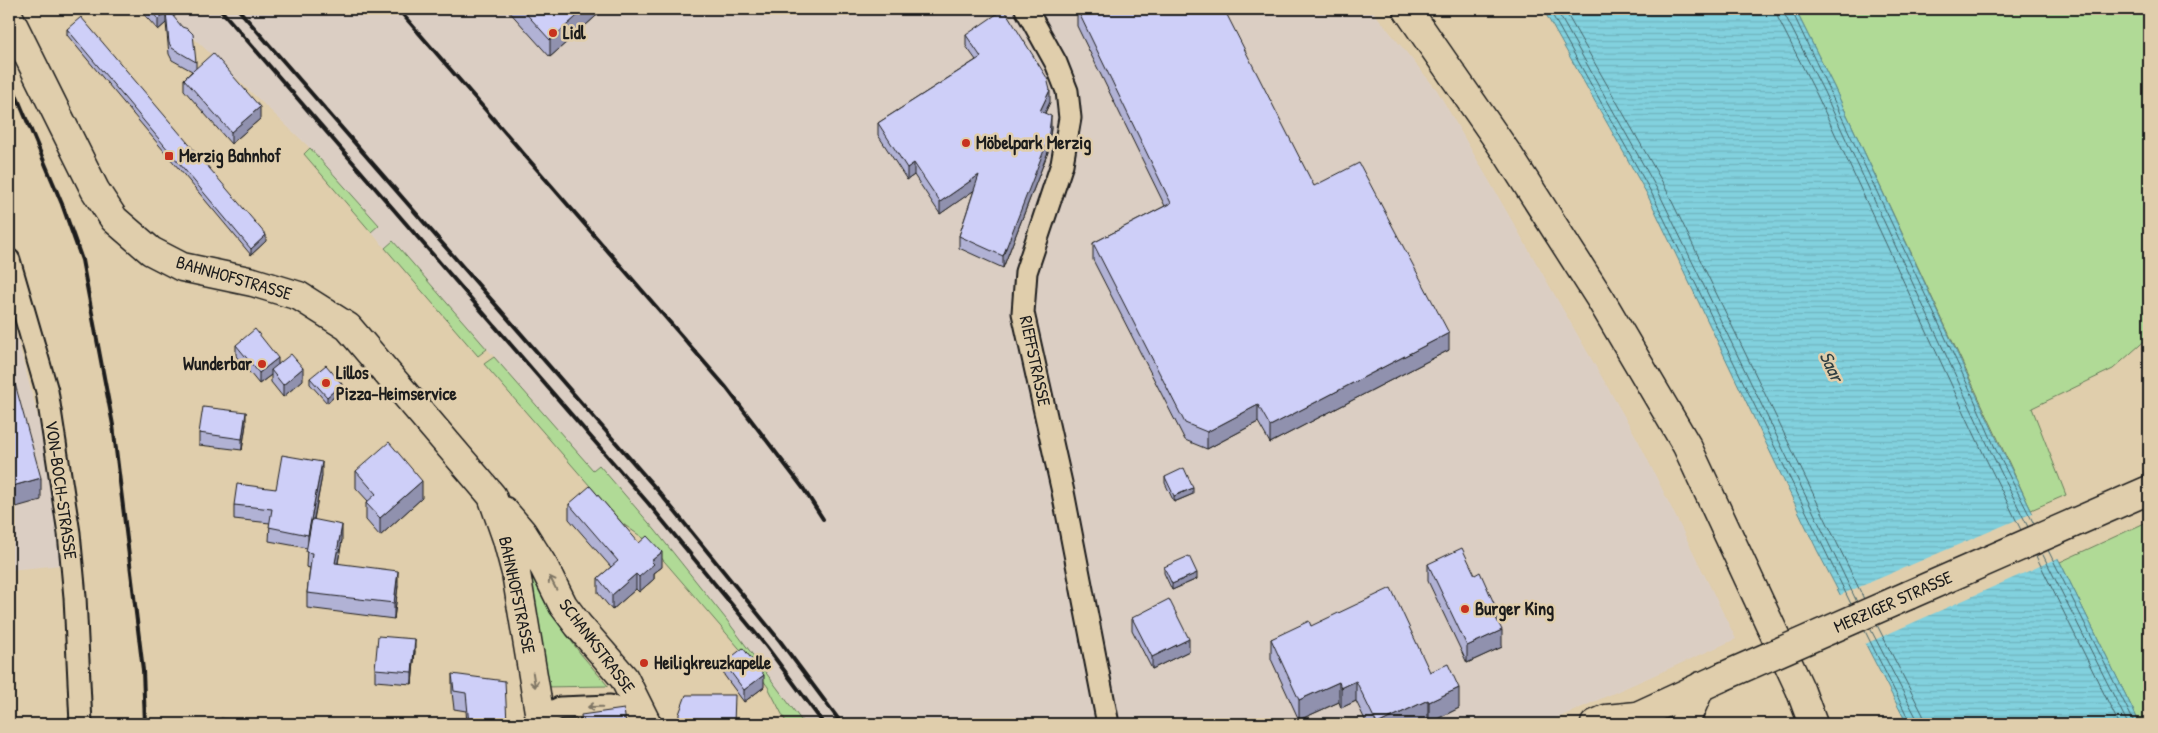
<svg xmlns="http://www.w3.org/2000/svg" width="2158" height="733" viewBox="0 0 2158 733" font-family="'Patrick Hand',sans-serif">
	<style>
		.built { fill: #dbcec3 }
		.green { fill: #b0da96; stroke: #667b59 }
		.water { fill: url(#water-rules); stroke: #598990 }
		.pier { fill: #e0ceac }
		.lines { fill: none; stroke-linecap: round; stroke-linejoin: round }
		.shore { stroke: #45646a; stroke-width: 1 }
		.street-casing { stroke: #1c1c1c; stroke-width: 25 }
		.secondary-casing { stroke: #1c1c1c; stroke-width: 31 }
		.street { stroke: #e0ceac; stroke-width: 21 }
		.secondary { stroke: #e0ceac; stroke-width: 28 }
		.rail { stroke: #1c1c1c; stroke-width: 4 }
		.secondary-bridge-casing { stroke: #1c1c1c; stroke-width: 31; stroke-linecap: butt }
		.secondary-bridge { stroke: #e0ceac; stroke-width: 28 }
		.wall { fill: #b1b2d5; stroke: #1c1c1c }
		.shaded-wall { fill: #9091ae; stroke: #1c1c1c }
		.building { fill: #cecff8; stroke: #1c1c1c }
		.oneway { stroke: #7e7564 }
		.poi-dot { fill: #c8321e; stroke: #e0ceac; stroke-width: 2 }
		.labels { text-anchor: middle; stroke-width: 5; stroke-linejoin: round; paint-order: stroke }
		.poi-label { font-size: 18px; font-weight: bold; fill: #1c1c1c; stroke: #e0ceac; text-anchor: start }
		.street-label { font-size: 18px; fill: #1c1c1c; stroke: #e0ceac }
		.water-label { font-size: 19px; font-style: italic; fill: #304043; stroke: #e0ceac }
	</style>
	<defs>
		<pattern id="water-rules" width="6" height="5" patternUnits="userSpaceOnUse" patternTransform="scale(1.25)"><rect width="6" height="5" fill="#82d1de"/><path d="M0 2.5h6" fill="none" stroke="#70b3be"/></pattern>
	</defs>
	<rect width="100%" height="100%" fill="#e0ceac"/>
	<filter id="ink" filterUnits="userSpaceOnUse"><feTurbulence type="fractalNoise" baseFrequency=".02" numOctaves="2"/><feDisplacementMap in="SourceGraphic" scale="10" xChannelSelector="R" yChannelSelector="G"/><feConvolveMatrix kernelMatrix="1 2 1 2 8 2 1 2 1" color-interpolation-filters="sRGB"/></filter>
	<g filter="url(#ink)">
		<path class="built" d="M163,9H1371L1437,90L1638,440L1736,639L1544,724H804L726,619L655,530L600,466L593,470L393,241L385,248L371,232L379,225L310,148Z
			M9,307L51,466L62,565L9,570Z"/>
		<path class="green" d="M1795,9H2149V337L2113,369L2032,408L2066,495L2031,510L1834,87Z
			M310,148L379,225L371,232L304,154Z
			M393,241L487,349L478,356L385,248Z
			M494,357L593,470L599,465L655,530L726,619L804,724H787L768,687L745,655L646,540L623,524L484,364Z
			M2149,521V724H2140L2060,562Z
			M534,572L559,624L580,653L608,686L542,687L523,576Z"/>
		<path class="water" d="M1543,9H1795L1834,87L2001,448L2031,510L2060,562L2140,724H1907L1817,550L1647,194Z"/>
		<path class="pier" d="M2035,512L2060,557L1863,645L1838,596Z"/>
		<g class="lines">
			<path class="shore" d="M1549,9L1651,192L1851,604
				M1556,9L1657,189L1857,602
				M1564,9L1664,185L1864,599
				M1777,9L1778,18L1817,95L1984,455L2021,530
				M1784,9L1785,15L1824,92L1991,452L2028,527
				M1791,9L1970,390L1996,450L2034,524
				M2048,550L2135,724
				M2042,553L2128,724
				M2036,556L2119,724
				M1877,625L1923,715L1925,724
				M1870,628L1916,717L1917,724
				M1865,631L1911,724"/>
			<g class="street-casing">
				<path id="street" d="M1026,9L1056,63L1067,91L1070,118L1062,164L1026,272L1023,313L1063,492L1108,724
					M9,260L47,391L69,533L75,597L81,724
					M540,717L560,708L610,706L628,713L637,724"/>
			</g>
			<g class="secondary-casing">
				<path id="secondary" d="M1407,9L1509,156L1601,300L1687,446L1800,689L1813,724
					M9,17L95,190L114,219L151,251L182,267L253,282L299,296L348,327L492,496L507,539L516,573L541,724
					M504,511L522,532L544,567L563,605L578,625L624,678L647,724
					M1909,595L2149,490
					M1595,724L1606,719L1637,716
					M1628,724L1637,716L1722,677
					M1684,724L1701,686"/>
			</g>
			<use href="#street" class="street"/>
			<use href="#secondary" class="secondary"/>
			<path class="rail" d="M220,9L648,503L766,646L824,724
				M238,9L659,492L780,641L842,724
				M398,9L725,386L803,488L823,519
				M9,78L62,204L82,260L113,425L143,670L145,724"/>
			<g class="secondary-bridge-casing">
				<path id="secondary-bridge" d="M1722,677L1909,595"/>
			</g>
			<use href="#secondary-bridge" class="secondary-bridge"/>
		</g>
		<path class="wall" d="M139,9H182L173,17L196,62V68L260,119L231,144L184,90V79L192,71L172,60L169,54L166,23L158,30Z
			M507,9H604L550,57Z
			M1077,9L1314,186L1449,350L1270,443L1258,422L1207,449L1185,440L1093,260V243L1165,206L1077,26Z
			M67,29L266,241L251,255L67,35Z
			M966,35L1050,102L1045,113L1051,128L1048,152L1003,268L959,248V236L974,190L940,214L914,175L907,180L878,135V123L976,60L966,46Z
			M236,345L278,364L303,380L283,397L271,382V375L259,384L236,356Z
			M310,378L342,390L327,403L310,384Z
			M246,424L242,450L199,445V433Z
			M356,471L422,498L380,536L366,520V503L368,501L356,488Z
			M322,476L314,520L342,540L338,563L398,586L394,619L307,608V593L310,568L306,567L307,548L269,541L270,523L234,519V505L276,489Z
			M1165,477L1193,494L1174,502L1165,483Z
			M569,504L639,543L662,567L654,573V579L639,592L636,589L612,610L598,593V578L611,567L569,519Z
			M1428,564L1475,575L1497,621L1502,647L1467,663L1428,581Z
			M1164,567L1197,579L1172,590L1164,573Z
			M1132,618L1189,651L1152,669L1132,630Z
			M1311,626L1430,672L1459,708L1429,723L1428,720L1419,724H1367L1356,701L1341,708L1339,702L1299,720L1271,659V639Z
			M415,651L412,684L375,681V669Z
			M724,663L764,687L744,702L724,675Z
			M452,674L507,724H467L466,711L454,709L452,692Z"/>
		<path class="shaded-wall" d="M170,9H182L168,22V10Z
			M585,9H604L550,57V40Z
			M166,12V23L158,30V19Z
			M1050,90V102L1040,123V111Z
			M260,107V119L231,144V132Z
			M1051,116V128L1048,152L1003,268V256Z
			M914,163V175L907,180V168Z
			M979,175V187L940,214V202Z
			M266,235V241L251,255V249Z
			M1449,333V350L1270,443V426Z
			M278,358V370H271V375L259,384V373Z
			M303,368V380L283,397V385Z
			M342,384V390L327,403V397Z
			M1258,405V422L1207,449V432Z
			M246,412V424L242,450V439Z
			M322,462V476L308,549V535Z
			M41,478V500L9,509V487Z
			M422,481V498L380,536V518Z
			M1193,488V494L1174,502V496Z
			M342,525V540L335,578V563Z
			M662,552V567L654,573V579L639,592V577L651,561Z
			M398,571V586L394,619V603Z
			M1197,573V579L1172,590V584Z
			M636,574V589L612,610V595Z
			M1497,610V627L1493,612Z
			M1502,630V647L1467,663V646Z
			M415,639V651L412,684V672Z
			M1189,639V651L1152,669V657Z
			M764,675V687L744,702V690Z
			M1356,681V701L1341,708V688Z
			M1339,682V702L1299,720V700Z
			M1459,688V708L1429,723V702Z
			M1428,700V720L1419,724H1377Z"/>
		<path class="building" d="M149,9H170L168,10L182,27L188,29L193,34L196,62L172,48L169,43L166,12L158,19Z
			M522,9H585L550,40Z
			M1004,9L1047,78L1050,90L1040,111L1051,116L1048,140L1003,256L959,236L979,175L940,202L914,163L907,168L878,123L981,57L966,35Z
			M1077,9H1224L1314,186L1359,163L1449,333L1270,426L1258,405L1207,432L1185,423L1093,243L1171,203Z
			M81,17L266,235L251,249L67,29Z
			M213,53L260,107L231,132L184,79Z
			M255,329L278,358L259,373L236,345Z
			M291,354L303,368L283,385L271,370Z
			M9,362L41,478L9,487Z
			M326,365L342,384L327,397L310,378Z
			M203,407L246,412L242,439L199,433Z
			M389,442L422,481L380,518L366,503L376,494L356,471Z
			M282,455L322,462L308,535L269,527L272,509L234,505L237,484L276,489Z
			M1184,468L1193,488L1174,496L1165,477Z
			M590,486L639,543L647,536L662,552L651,561L654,564L639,577L636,574L612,595L598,578L618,561L569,504Z
			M312,519L342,525L335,563L398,571L394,603L307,593L312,553L306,552Z
			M1462,548L1475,575L1480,572L1497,610L1493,612L1502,630L1467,646L1428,564Z
			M1189,556L1197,573L1172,584L1164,567Z
			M1391,588L1430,672L1448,664L1459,688L1429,702L1428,700L1377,724L1356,681L1341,688L1339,682L1299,700L1271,639L1309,621L1311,626Z
			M1169,599L1189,639L1152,657L1132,618Z
			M378,636L415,639L412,672L375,669Z
			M743,648L764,675L744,690L724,663Z
			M452,674L505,681L507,724H469L466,693L454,691Z
			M686,695H735L734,724H679V714Z
			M624,709L626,724H582L581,715Z
			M221,718L260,724H220Z
			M321,722L335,724H320Z"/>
		<defs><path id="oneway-shaft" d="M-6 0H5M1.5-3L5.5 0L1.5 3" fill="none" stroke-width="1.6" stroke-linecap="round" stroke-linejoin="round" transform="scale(1.25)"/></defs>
		<g class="oneway">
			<use href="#oneway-shaft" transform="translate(553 583) rotate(-117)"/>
			<use href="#oneway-shaft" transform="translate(534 680) rotate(81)"/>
			<use href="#oneway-shaft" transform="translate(595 707) rotate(179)"/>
		</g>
	</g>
	<g class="poi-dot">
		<circle cx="553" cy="33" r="5"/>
		<circle cx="966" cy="143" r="5"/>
		<rect x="164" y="151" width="10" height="10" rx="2.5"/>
		<circle cx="262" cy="364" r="5"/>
		<circle cx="326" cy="383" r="5"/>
		<circle cx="1465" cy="609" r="5"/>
		<circle cx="644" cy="663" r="5"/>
	</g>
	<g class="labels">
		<g class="poi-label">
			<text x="563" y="39">Lidl</text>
			<text x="976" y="149">Möbelpark Merzig</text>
			<text x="179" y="162">Merzig Bahnhof</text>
			<text x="252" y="370" text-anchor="end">Wunderbar</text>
			<text x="336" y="379">Lillos<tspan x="336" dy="21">Pizza-Heimservice</tspan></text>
			<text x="1475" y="615">Burger King</text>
			<text x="654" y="669">Heiligkreuzkapelle</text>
		</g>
		<g class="street-label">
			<text transform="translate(234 278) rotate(16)" y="6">BAHNHOFSTRASSE</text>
			<text transform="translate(1035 361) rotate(78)" y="6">RIEFFSTRASSE</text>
			<text transform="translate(61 490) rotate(82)" y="6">VON-BOCH-STRASSE</text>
			<text transform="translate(517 595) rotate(78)" y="6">BAHNHOFSTRASSE</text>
			<text transform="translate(1893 602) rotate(-24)" y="6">MERZIGER STRASSE</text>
			<text transform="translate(597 646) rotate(53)" y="6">SCHANKSTRASSE</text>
		</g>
		<g class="water-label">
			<text transform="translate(1832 366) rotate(64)" y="7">Saar</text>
		</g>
	</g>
	<rect width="2158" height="733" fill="none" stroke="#e0ceac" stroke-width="30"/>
	<rect x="15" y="15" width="2128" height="703" fill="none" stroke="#1c1c1c" stroke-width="2" filter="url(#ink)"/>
</svg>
